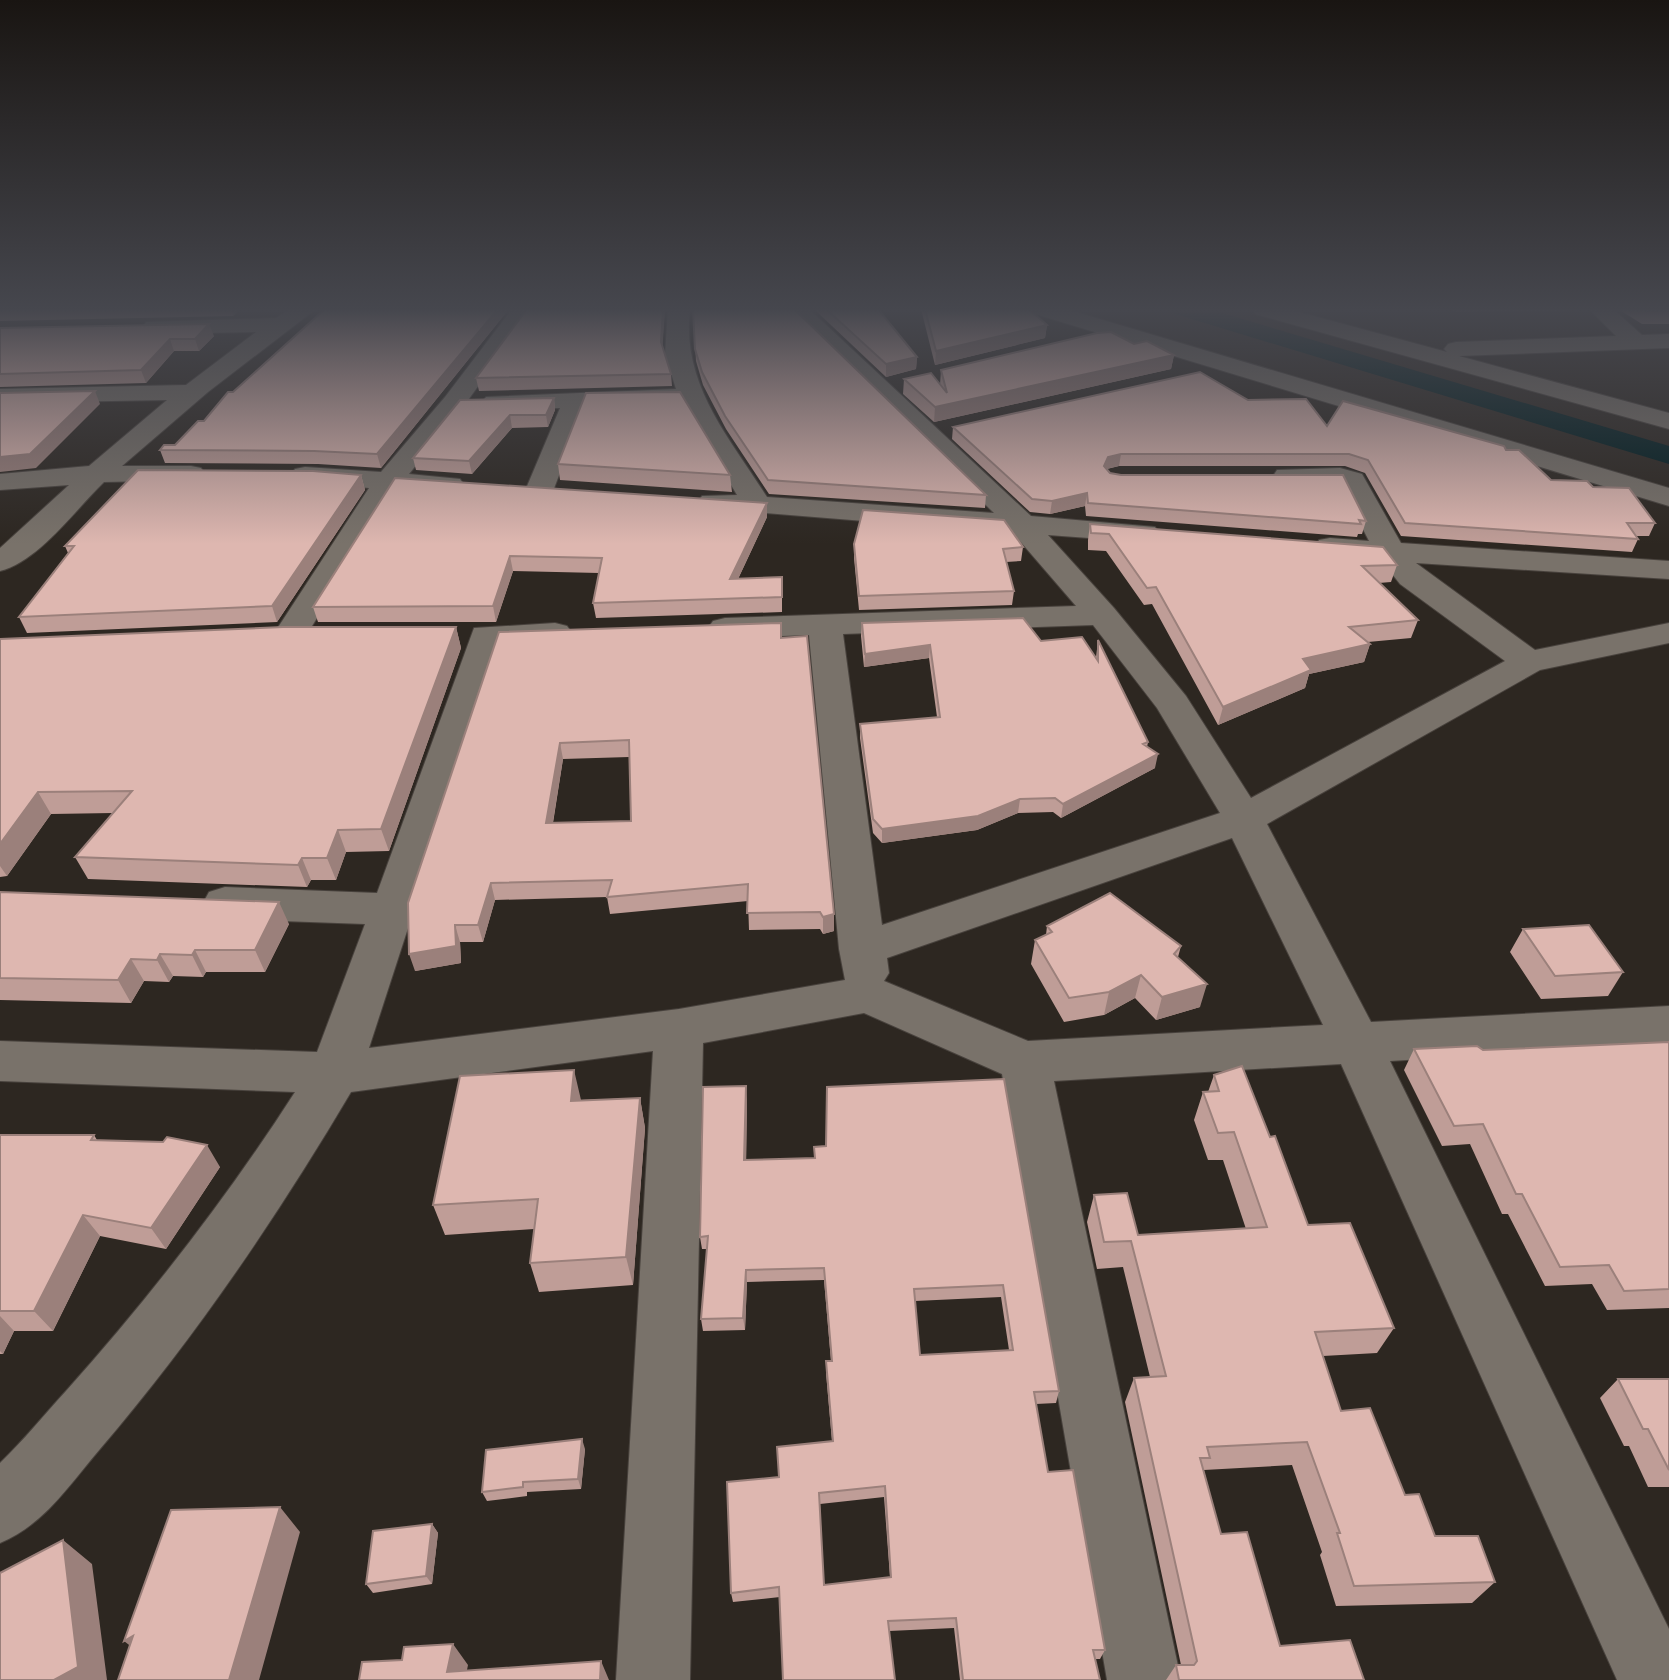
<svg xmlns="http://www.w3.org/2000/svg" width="1669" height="1680" viewBox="0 0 1669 1680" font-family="'Alegreya Sans',sans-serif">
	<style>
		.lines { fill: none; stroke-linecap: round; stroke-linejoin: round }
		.canal { fill: #001d20; fill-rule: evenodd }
		.minor-casing { stroke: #48423d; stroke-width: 2 }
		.minor { fill: #79726a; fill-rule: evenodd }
		.wall { fill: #bf9d97; fill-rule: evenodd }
		.shaded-wall { fill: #9b807b }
		.building { fill: #deb7b0; stroke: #9b807b; stroke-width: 2; fill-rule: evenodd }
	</style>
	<rect width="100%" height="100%" fill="#2d2721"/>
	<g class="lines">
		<path class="canal" d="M1171,309H1209L1669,446V464L1175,314Z"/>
		<g class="minor-casing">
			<path id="minor" d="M290,309H316L208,392L122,466H191L201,468L205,474L201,480L104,482C76,509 38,562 0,571V548L69,485L0,490V474L89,466L167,400L0,403V389L186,385L256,332L154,334L146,332L143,327L146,322L276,318Z
				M512,309H534L463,407L409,474L460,479L464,485L460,491L450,494L397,490L302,642L290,645L278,642L273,635L369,488L295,481L291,475L295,469L305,467L381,472L445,397Z
				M668,309H690C681,384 729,437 767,497L994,513L785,309H809L1031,516L1155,527L1159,533L1155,539L1144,542L1048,535L1114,608L1186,696L1251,798L1505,661L1400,584L1381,560L1319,554L1315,547L1319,540L1330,538L1369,541L1341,486L1277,482L1273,476L1277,470L1340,468L1362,474L1401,543L1669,561V579L1416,563L1535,650L1669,623V643L1540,670L1267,824L1371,1022L1669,1006V1044L1390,1061L1669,1629V1680H1617L1341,1064L1054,1081L1181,1680H1107L1002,1074L864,1013L703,1043L690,1680H616L653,1051L351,1092C277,1217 195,1338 100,1449C70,1484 44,1525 0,1543V1463C23,1441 44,1415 66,1391C149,1298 227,1198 295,1092L0,1081V1041L317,1052L365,924L225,919L209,914L203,903L209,892L225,887L377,893L474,628L555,623L567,626L572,633L567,640L500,645L369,1048L679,1009L845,980L839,949L809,635L725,638L713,635L708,628L713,621L725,618L1076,606L1013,533L702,508L698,502L702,496L737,495L683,404L585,407L553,491L549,497L539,500L529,497L525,491L560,408L495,410L486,407L482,402L486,397L676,389L665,354ZM1093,625L1157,708L1220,813L882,925L843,634ZM1232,838L1323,1025L1028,1041L884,981L889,973L887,958Z
				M1032,309H1066L1669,488V506L1035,314Z
				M1252,309H1288L1447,352L1444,349L1448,344L1456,342L1616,336L1589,309H1613L1642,335L1669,334V348L1459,356L1669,413V429L1255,314Z"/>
		</g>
		<use href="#minor" class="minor"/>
	</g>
	<path class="wall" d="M0,309H240L233,316L0,321Z
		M509,309L381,468L318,464L165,463L160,450L175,445L204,421L233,392Z
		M527,309H665L662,347L671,374L672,386L479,391L476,378Z
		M693,309L986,495L985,508L769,494L726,429L703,385L696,361Z
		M814,309H878L917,357L916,369L886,377Z
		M921,309H1029L1047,325L1045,338L935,365Z
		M1451,309H1587V310L1455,312Z
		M1618,309H1669V324H1642Z
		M0,328L214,336L199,351H174L146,383L0,387Z
		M1134,344L1174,355L1171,369L934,422L903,394L904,379L940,385L941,370Z
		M554,398L555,410L548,427L512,428L472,474L416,470L413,458L460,400Z
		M1248,400L1327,426L1506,450L1551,480L1593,487L1655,523L1649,536H1636L1638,539L1632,552L1401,536L1365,473L1345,466H1119L1107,469L1110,473L1366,521L1362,534H1358L1357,537L1086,516L1085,506L1050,514L1030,512L952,439L953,427Z
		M558,464L730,475L732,492L560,480Z
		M361,475L365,490L277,622L27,633L19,617L68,553L65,546Z
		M395,478L767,517L738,579L782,577V612L596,618L593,603L599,573L513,571L496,622H318L313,607Z
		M1090,524L1397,565L1391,582L1379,583L1418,620L1411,638L1368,642L1370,644L1364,662L1309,674L1305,688L1218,725L1152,604L1144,605L1106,551L1088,550V540Z
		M854,544L1023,547L1021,561L1006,562L1014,591L1012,605L859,610L854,558Z
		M862,623L1041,641L1096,658L1098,640L1148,742L1147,747L1155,768L1061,818L1053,812L1018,813L977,830L882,843L873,833L860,738V724L937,717L929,658L864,667L861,636Z
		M456,627L461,648L389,851L346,852L336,880H311L307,887L88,879L75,857L113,813L51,814L7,876L0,877V639Z
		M499,632L782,638L834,931L823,934L820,929L749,930L748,901L610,914L607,897L495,900L483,942H460L461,963L415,971ZM629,757L631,821L553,823L563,759Z
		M0,892L289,924L265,972H206L203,977L173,976L169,982L144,981L131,1003L0,1000Z
		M1047,926L1181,946L1178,957L1200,1007L1156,1020L1135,998L1104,1015L1064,1022L1031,964L1035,940L1046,935Z
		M1523,929L1623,972L1608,996L1541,999L1510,952Z
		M1669,1042V1308L1607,1310L1592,1284L1545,1286L1508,1214H1502L1470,1144L1442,1146L1404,1070L1414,1049L1483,1050Z
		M1214,1075L1270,1137L1308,1225L1394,1328L1377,1353L1323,1356L1341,1411L1405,1495L1435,1536L1495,1582L1472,1603L1336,1606L1320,1555L1322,1552L1292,1465L1204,1470V1471L1221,1534L1280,1646L1364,1680H1166L1176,1665H1181L1125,1402L1134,1378L1150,1377L1123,1267L1097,1269L1087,1222L1094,1195L1138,1235L1246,1229L1223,1160H1208L1194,1120L1203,1092H1208Z
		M1004,1079L1059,1391L1056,1403L1036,1404L1048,1472L1105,1650L1100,1659H1095L1100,1680H960L954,1628L889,1631L780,1597L733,1602L731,1593L779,1477L832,1441L826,1373V1361H831L824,1280L747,1282L745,1330L703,1331L701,1319L707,1249H702L700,1237L747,1099L746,1160L815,1158L826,1146ZM1001,1297L1009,1350L920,1355L915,1301ZM884,1497L890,1577L824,1585L820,1504Z
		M640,1098L645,1128L633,1285L539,1292L530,1263L534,1229L445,1235L433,1205L581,1100Z
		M0,1135H94L97,1140L220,1167L166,1249L100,1236L53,1331H14L3,1354H0Z
		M1618,1379H1669V1487H1648L1629,1446H1624L1600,1398Z
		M585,1449L581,1489L527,1492V1496L487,1501L482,1492Z
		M432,1524L438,1533L432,1584L373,1593L366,1584Z"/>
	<path class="shaded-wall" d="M231,309H240L233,316Z
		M498,309H509L381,468L377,454Z
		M663,309H665L662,354L661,342Z
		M209,324L214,336L199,351L195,339Z
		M1047,325L1045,338L935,365L936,351Z
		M170,339L174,351L146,383L141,370Z
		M1174,355L1171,369L934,422L935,407Z
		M917,357L916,369L886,377V364Z
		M95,391L100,404L36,468L0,472V457Z
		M554,398L555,410L548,427L546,415Z
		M510,415L512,428L472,474L469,461Z
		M1121,454L1119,466L1106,469L1104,466L1108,457Z
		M361,475L365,490L277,622L272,606Z
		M1087,493L1085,506L1050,514L1052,501Z
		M767,503V517L731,594L730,579Z
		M510,556L513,571L496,622L493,606Z
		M456,627L461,648L389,851L381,829Z
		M1370,644L1364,662L1309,674L1305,688L1218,725L1223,707L1303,659Z
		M930,645L929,658L864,667L865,654Z
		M560,743L563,759L550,840L546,823Z
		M1158,754L1155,768L1061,818L1063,804Z
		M38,792L51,814L7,876L0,866V844Z
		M1020,799L1018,813L977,830L882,843V829Z
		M338,830L346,852L336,880L327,858Z
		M302,858L311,880L307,887L298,865Z
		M491,883L495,900L483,942L478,925Z
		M279,902L289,924L265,972L255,950Z
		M834,914V931L823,934V917Z
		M455,925L460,942L461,963L415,971L409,954Z
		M195,950L206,972L203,977L192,955Z
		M160,954L173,976L169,982L157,960Z
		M131,959L144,981L131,1003L118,980Z
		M1141,975L1135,998L1104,1015L1109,992Z
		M1207,984L1200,1007L1156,1020L1162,997Z
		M574,1070L581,1100L571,1101Z
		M746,1086L747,1099L746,1172L744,1160Z
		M640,1098L645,1128L633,1285L626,1257Z
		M207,1145L220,1167L166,1249L151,1228Z
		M83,1215L100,1236L53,1331L34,1311Z
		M746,1270L747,1282L745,1330L743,1318Z
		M0,1316L14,1331L3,1354L0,1351Z
		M582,1439L585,1449L581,1489L578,1479Z
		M280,1507L300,1532L259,1680H229Z
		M432,1524L438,1533L432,1584L426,1576Z
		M63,1540L92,1564L107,1680H54Z
		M133,1636L152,1663L124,1641Z
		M453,1644L468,1665L465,1680L447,1672Z
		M601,1661L609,1680H600Z"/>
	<path class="building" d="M325,309H498L377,454L314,451L160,450L164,445H175L198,421H204L228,392H233Z
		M527,309H663L661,342L671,374L476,378Z
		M693,309H794L986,495L768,480L725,416L702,372L695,349Z
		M826,309H878L917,357L886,364Z
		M925,309H1029L1047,325L936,351Z
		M1644,309H1669V311H1648Z
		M209,324L195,339H170L141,370L0,374V328Z
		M1111,332L1134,344L1147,341L1174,355L935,407L904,379L931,373L947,393L941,370L1097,333Z
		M1200,372L1248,400L1306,399L1327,426L1343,401L1504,446L1506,450H1519L1551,480L1587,481L1593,487L1629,488L1655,523H1627L1638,539L1405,523L1368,460L1349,454H1121L1108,457L1104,466L1110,473L1121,475H1343L1366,521L1359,520L1361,524L1088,503L1087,493L1052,501L1032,499L953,427Z
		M95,391L30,454L0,457V393Z
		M680,392L730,475L558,464L586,393Z
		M554,398L546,415H510L469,461L413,458L460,400Z
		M138,470L313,471L361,475L272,606L19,617L74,546H65Z
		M395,478L767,503L730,579L782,577V597L593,603L602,558L510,556L493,606L313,607Z
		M863,510L1004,520L1023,547L1003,549L1014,591L859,596L854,544Z
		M1090,524L1383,547L1397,565L1362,566L1418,620L1349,627L1370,644L1303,659L1311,670L1223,707L1156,587L1147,588L1109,534L1091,533Z
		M1023,618L1041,641L1082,637L1098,661V640L1148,742L1143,744L1158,754L1063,804L1055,798L1020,799L978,816L882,829L873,819L860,724L940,717L930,645L865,654L862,623Z
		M781,623V638L807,636L834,914L823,917L820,912L747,913L748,884L607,897L612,880L491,883L478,925H455L456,946L409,954L408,903L499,632ZM629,740L631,821L546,823L560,743Z
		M283,627H456L381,829L338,830L327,858H302L298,865L75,857L132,791L38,792L0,844V639Z
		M0,892L279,902L255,950H195L192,955L160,954L157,960L131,959L118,980L0,978Z
		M1110,893L1181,946L1174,954L1207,984L1162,997L1141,975L1109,992L1069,998L1035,940L1052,932L1047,926Z
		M1589,925L1623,972L1555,976L1523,929Z
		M1669,1042V1289L1624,1291L1609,1265L1560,1267L1522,1194H1516L1483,1124L1454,1126L1414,1049L1477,1046L1483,1050Z
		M1242,1066L1270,1137L1275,1136L1308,1225L1350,1223L1394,1328L1315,1332L1341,1411L1370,1408L1405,1495L1419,1494L1435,1536H1478L1495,1582L1354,1586L1337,1533H1340L1307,1442L1207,1447L1210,1458H1200L1221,1534L1247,1532L1280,1646L1350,1640L1364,1680H1179L1176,1665H1194L1197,1661L1134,1378L1166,1376L1131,1241L1104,1242L1094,1195L1127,1193L1138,1235L1267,1227L1234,1132L1218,1133L1203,1092L1219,1091L1214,1075Z
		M574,1070L571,1101L640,1098L626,1257L530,1263L538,1199L433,1205L460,1076Z
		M1004,1079L1059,1391L1034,1392L1048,1472L1073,1470L1105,1650H1093L1100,1680H963L956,1618L888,1621L895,1680H783L779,1587L731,1593L727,1482L779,1477L777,1447L833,1441L826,1361H832L824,1268L746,1270L743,1318L701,1319L708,1236L700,1237L703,1087L746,1086L744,1160L815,1158L814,1147L826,1146L827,1087ZM1003,1285L1013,1350L920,1355L914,1289ZM885,1486L891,1577L824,1585L819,1493Z
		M0,1135H94L91,1140L163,1142L167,1137L207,1145L151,1228L83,1215L34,1311H0Z
		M1618,1379H1669V1470L1648,1429H1643Z
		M582,1439L578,1479L523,1482V1487L482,1492L486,1450Z
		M280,1507L229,1680H118L133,1636L124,1641L171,1510Z
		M432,1524L426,1576L366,1584L373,1531Z
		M63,1540L78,1667L54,1680H0V1573Z
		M453,1644L447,1672L601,1661L600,1680H359L362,1662L402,1660L404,1647Z"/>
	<linearGradient id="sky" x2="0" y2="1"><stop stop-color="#191512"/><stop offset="0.57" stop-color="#46474e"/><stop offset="1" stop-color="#46474e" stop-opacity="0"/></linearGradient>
	<rect width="1669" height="544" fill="url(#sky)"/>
</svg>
